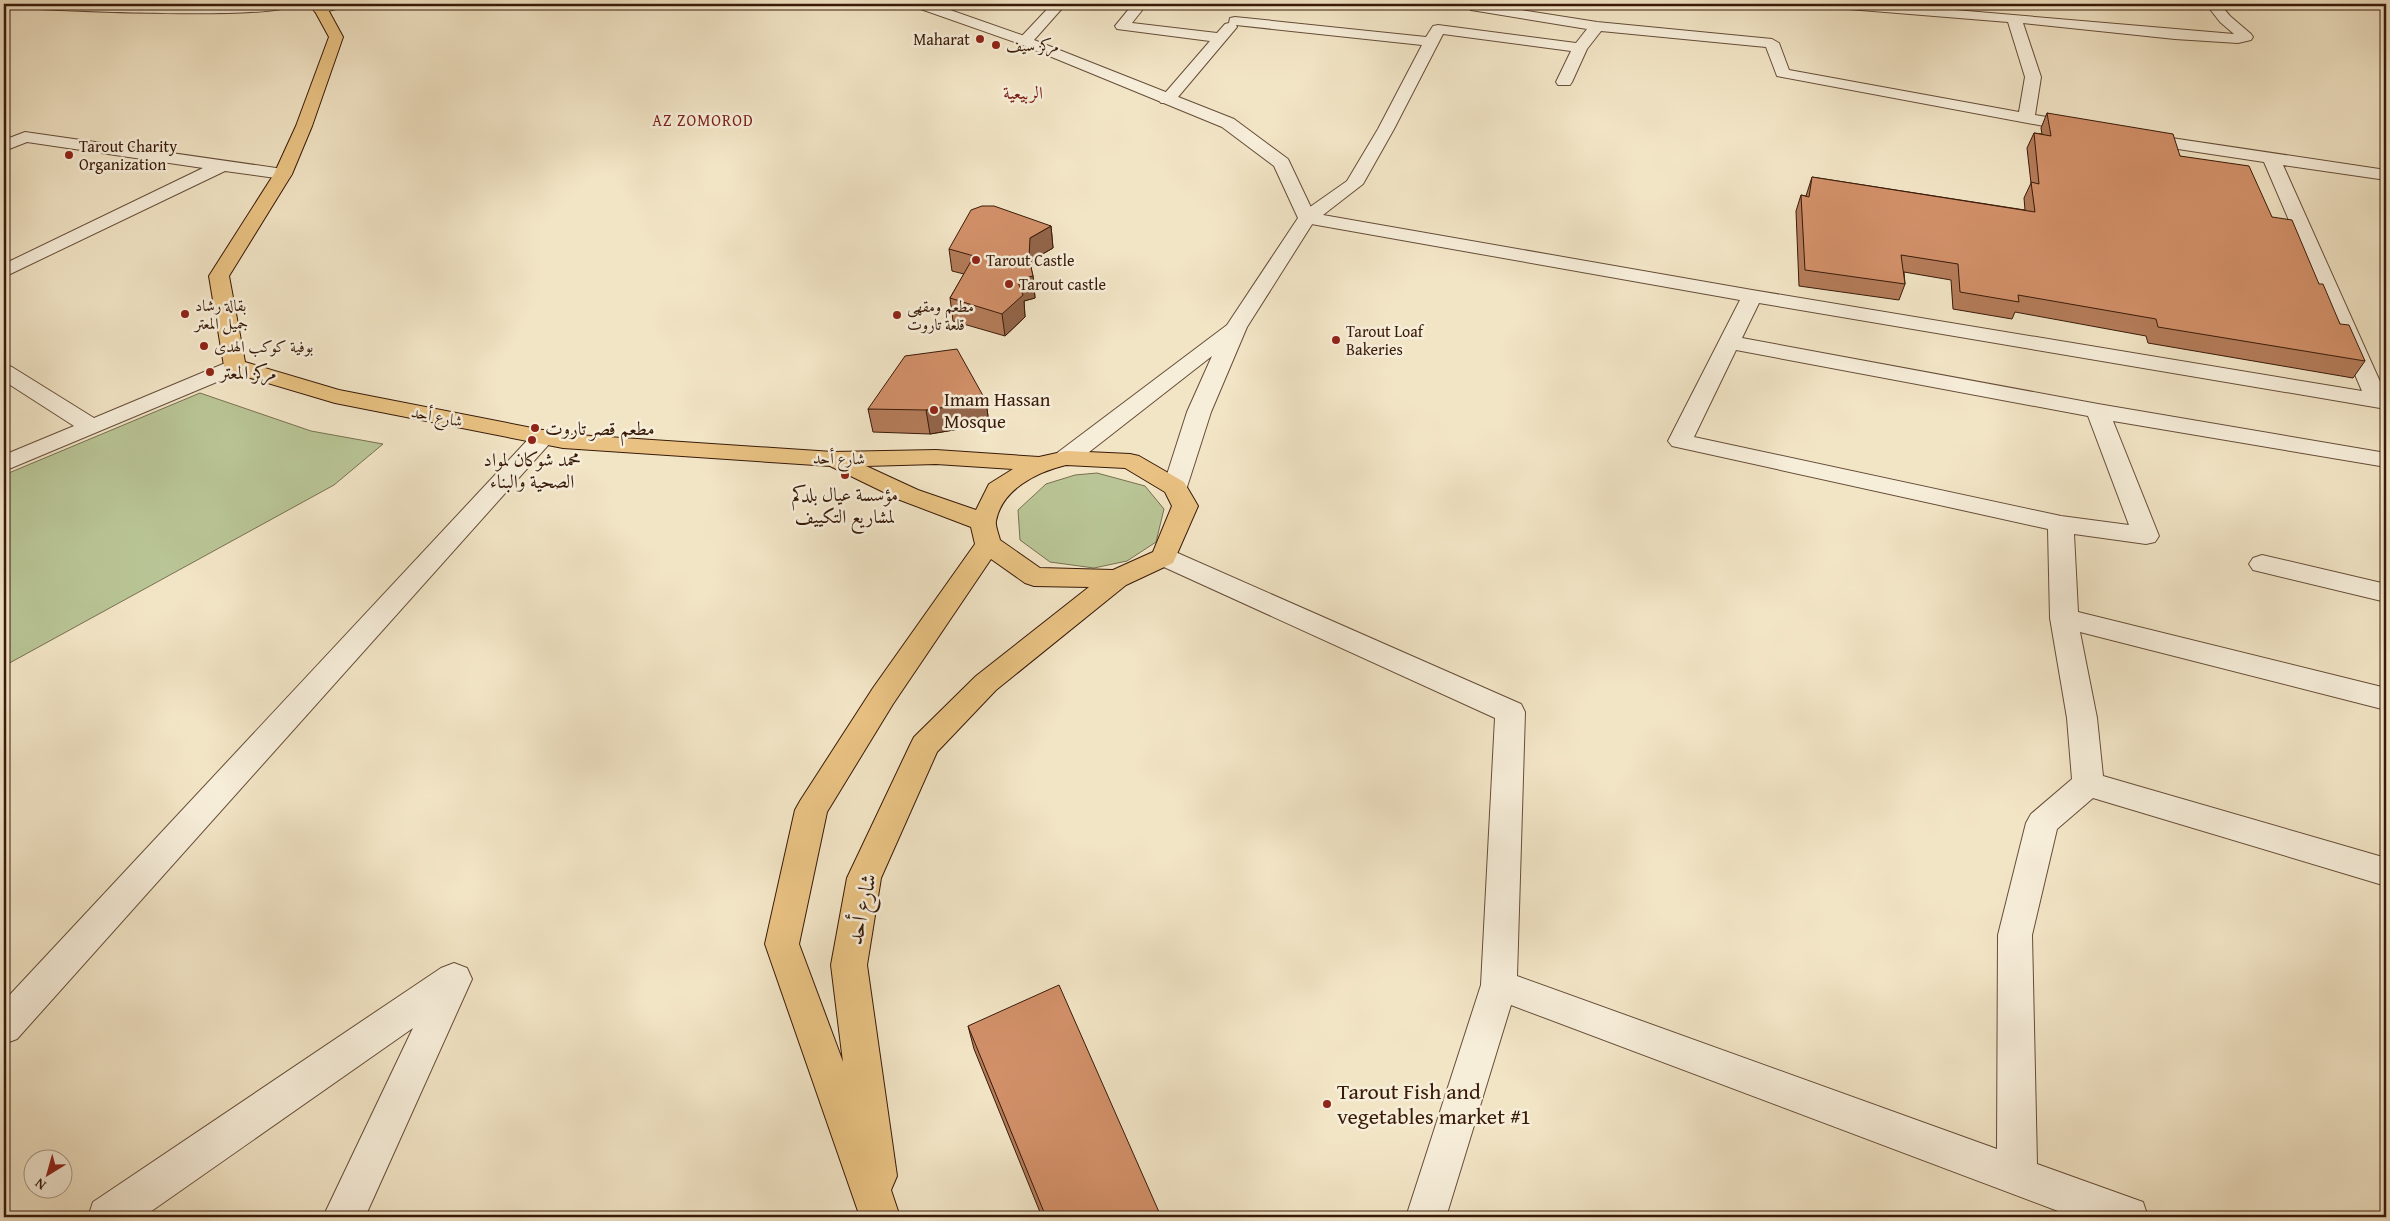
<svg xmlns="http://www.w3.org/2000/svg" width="2390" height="1221" viewBox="0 0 2390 1221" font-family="'Gentium Book Plus',Amiri,serif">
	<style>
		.green { fill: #b9c596; stroke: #787050 }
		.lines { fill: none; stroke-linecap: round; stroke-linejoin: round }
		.minor-casing { stroke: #664d38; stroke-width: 2 }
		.tertiary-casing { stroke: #664d38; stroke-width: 2 }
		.primary-casing { stroke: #381a09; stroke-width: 2 }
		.minor { fill: #f7eeda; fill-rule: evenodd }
		.tertiary { fill: #f7eeda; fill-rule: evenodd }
		.primary { fill: #e9c283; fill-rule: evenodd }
		.wall { fill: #b57c5a; stroke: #381a09 }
		.shaded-wall { fill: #93654a; stroke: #381a09 }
		.building { fill: #d29069; stroke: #381a09 }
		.poi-dot { fill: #8f2418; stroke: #f7eeda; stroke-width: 2 }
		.labels { text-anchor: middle; stroke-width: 5; stroke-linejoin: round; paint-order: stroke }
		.far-poi-label { font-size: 16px; fill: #381a09; stroke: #f7eeda; text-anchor: start }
		.far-neighbourhood-label { font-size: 16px; letter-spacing: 1px; fill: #7a1f14; stroke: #f7eeda }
		.far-street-label { font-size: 16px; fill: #381a09; stroke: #f7eeda }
		.far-quarter-label { font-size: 18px; fill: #7a1f14; stroke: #f7eeda }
		.poi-label { font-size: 19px; fill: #381a09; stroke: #f7eeda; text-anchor: start }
		.near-street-label { font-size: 22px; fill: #381a09; stroke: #f7eeda }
		.near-poi-label { font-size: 22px; fill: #381a09; stroke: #f7eeda; text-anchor: start }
	</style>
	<rect width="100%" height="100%" fill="#f2e5c6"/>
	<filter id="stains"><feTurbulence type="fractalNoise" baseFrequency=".004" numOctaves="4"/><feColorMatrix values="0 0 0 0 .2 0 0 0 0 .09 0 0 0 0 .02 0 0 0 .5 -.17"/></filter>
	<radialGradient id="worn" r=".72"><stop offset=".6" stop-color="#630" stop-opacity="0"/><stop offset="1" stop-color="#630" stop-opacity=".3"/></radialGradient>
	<path class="green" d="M200,393L311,431L383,444L334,485L4,666V475Z
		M1097,473L1145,486L1164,509L1156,542L1127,561L1094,568L1050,562L1020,540L1018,510L1046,484L1075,475Z"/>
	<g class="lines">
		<g class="minor-casing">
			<path id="minor" d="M12,4H296C283,21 53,10 19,8Z
				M324,4H346L344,7L320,13L315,12L313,9L315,6Z
				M913,4H933L1030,38L1032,41L1030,44H1020L915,7Z
				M1133,4H1147L1132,23L1217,33L1225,24L1229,23L1230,18L1235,17L1426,37L1433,26L1438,25L1576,43L1587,29L1471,10L1464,6L1466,4H1483L1597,22L1772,39L1779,43L1789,70L2019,112L2025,77L2008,22L1836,8L1829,4H1885L2234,34L2220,22L2206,4H2220L2230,16L2251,34L2253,37L2251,40L2238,43L2175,39L2023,23L2041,77L2035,115L2087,124L2089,128L2087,132L2081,133L1777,76L1766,47L1601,31L1587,49L1572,82L1570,85H1558L1556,82L1571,51L1443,34L1394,129L1363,184L1323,215L1752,290L2362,391L2264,162L2138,143L2132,142L2130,138L2132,134L2138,133L2386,170V180L2283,165L2386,395V409L1759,303L1742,338L2098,404L2386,453V467L2113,421L2159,536L2155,542L2146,544L2074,534L2078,612L2386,688V710L2080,632L2097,718L2103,776L2386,858V886L2093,798L2057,829L2032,935L2037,1164L2143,1202L2148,1217H2074L1511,1005L1446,1217H1406L1481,985L1495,718L1155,563L1151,557L1155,551L1164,548L1173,551L1521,704L1525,712L1517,976L1997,1149L1998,935L2026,823L2031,814L2072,779L2067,718L2050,618L2048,529L1672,446L1668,441L1740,300L1300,222L1298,218L1300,214L1347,181L1378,129L1422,45L1236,25L1237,27L1173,103H1161L1159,100L1210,41L1117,29L1115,26ZM1736,350L2088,416L2129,525L2061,516L1694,437Z
				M25,132L283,169L289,170L292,174L289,178L283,179L225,171L4,277V264L203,168L27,142L4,151V140Z
				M235,359L243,361L246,366L243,371L4,471V455L74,426L4,381V365L12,367L94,418Z
				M543,430L551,432L555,437L551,442L17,1039L4,1044V1001L535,432Z
				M2262,555L2386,584V602L2253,570L2249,564L2253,558Z
				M454,963L467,968L472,979L365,1217H323L413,1028L143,1217H88L93,1202L441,968Z"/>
		</g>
		<g class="tertiary-casing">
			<path id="tertiary" d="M1052,4H1066L1034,40L1234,119L1288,159L1316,218L1247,327L1211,412L1187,487L1184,492L1175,495L1166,492L1163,487L1187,412L1212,356L1075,463L1066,465L1057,463L1054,458L1057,453L1227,325L1298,218L1274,166L1222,127L1020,44L1018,41L1020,38Z"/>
		</g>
		<g class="primary-casing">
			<path id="primary" d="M311,4H325L343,37L312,126L292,174L229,276L245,362L339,390L563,434L833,452L936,450L1039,457L1066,451L1130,454L1139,456L1184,482L1198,506L1173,563L1126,585L996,690L937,752L881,878L867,965L897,1176L891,1190L900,1217H860L765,944L795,810L800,801L873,688L975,544L971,527L900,500L830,466L563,448L335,403L227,371L224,366L209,276L274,174L296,126L329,37ZM936,464L1013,469L989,484L976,510L918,490L866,466ZM1066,465L1125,468L1165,492L1172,506L1153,552L1113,570L1040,568L1000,540C999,535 995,526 996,521C1002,489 1037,472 1066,465ZM991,559L1025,583L1034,586L1089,587L976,676L914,737L910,745L847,878L831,965L843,1062L799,944L827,812L893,704Z"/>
		</g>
		<use href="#minor" class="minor"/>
		<use href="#tertiary" class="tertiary"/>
		<use href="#primary" class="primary"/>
	</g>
	<path class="wall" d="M2047,113L2180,156L2272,217L2319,284L2340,324L2365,361L2353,378L2148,343L2146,336L2015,312L2012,319L1953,309L1951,280L1904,272L1905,284L1899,300L1799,286L1796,211L1801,195L1806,196L1812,177L2025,210L2024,198L2031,183L2027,148L2034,133L2042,134L2041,128Z
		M1051,226L1053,248L1032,260L1031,268L1033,276L1035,298L1024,301L1025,317L1005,336L953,321L950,298L964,274L952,271L949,249Z
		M986,401L989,424L930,434L873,432L868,409Z
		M968,1026L1159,1212V1217H1042L974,1049Z"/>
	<path class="shaded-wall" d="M1051,226L1053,248L1032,260L1031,276H1033L1035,298L1024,301L1025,317L1005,336L1002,314L1017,280L1030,238Z
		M986,401L989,424L930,434L926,410Z
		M1159,1212V1217H1149Z"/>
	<path class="building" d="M2047,113L2173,134L2180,156L2249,166L2272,217L2292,220L2319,284H2323L2340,324L2349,325L2365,361L2158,327L2156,319L2018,295L2019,302L1960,292L1958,264L1901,255L1905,284L1805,270L1801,195L1809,197L1812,177L2035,212L2031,182L2039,184L2034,133L2051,136Z
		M982,206H994L1051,226L1030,238L1029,258L1033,276L1017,280L1023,295L1002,314L950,298L974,256L949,249L971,210Z
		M957,349L986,401L926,410L868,409L905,356Z
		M1059,985L1159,1212L1149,1217H1046L968,1026Z"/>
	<g class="poi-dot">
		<circle cx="980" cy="39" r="5"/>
		<circle cx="996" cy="45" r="5"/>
		<circle cx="69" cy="155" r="5"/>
		<circle cx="976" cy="260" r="5"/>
		<circle cx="1009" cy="284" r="5"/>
		<circle cx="185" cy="314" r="5"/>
		<circle cx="897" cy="315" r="5"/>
		<circle cx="1336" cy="340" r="5"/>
		<circle cx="204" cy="346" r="5"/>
		<circle cx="210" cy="372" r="5"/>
		<circle cx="934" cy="410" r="5"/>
		<circle cx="535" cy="428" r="5"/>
		<circle cx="532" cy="440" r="5"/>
		<circle cx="845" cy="475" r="5"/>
		<circle cx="1327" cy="1104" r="5"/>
	</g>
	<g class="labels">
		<g class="far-poi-label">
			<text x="970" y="45" text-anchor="end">Maharat</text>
			<text x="1006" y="51">مركز سيف</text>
			<text x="79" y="152">Tarout Charity<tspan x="79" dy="18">Organization</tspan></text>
			<text x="986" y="266">Tarout Castle</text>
			<text x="1019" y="290">Tarout castle</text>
			<text x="195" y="311">بقالة رشاد<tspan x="195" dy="18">جميل المعتر</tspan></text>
			<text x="907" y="312">مطعم ومقهى<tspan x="907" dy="18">قلعة تاروت</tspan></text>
			<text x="1346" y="337">Tarout Loaf<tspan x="1346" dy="18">Bakeries</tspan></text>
			<text x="214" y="352">بوفية كوكب الهدى</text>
		</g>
		<g class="far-neighbourhood-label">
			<text x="703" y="126">AZ ZOMOROD</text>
		</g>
		<g class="far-street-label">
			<text transform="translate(437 416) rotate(11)" y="6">شارع أحد</text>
			<text transform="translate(839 458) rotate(1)" y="6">شارع أحد</text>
		</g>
		<g class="far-quarter-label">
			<text x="1023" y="99">الربيعية</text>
		</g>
		<g class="poi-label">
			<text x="220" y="379">مركز المعتر</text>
			<text x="944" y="406">Imam Hassan<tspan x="944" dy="22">Mosque</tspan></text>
			<text x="545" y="435">مطعم قصر تاروت</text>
			<text x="532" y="466" text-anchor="middle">محمد شوكان لمواد<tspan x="532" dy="22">الصحية والبناء</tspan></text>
			<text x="845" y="501" text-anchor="middle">مؤسسة عيال بلدكم<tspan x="845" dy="22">لمشاريع التكييف</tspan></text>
		</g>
		<g class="near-street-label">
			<text transform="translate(861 909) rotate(-78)" y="8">شارع أحد</text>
		</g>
		<g class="near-poi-label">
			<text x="1337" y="1099">Tarout Fish and<tspan x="1337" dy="25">vegetables market #1</tspan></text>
		</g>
	</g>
	<rect width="2390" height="1221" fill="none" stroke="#f2e5c6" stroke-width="20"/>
	<rect x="5" y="5" width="2380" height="1211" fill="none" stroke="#381a09" stroke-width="2.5"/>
	<rect x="10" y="10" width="2370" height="1201" fill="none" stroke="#381a09"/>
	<g transform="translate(48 1174) rotate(217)"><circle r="24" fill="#f7eeda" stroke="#ab9986"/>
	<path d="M0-4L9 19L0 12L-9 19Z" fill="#8f2418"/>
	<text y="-8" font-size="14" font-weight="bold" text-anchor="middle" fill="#381a09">N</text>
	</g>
	<rect width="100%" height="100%" filter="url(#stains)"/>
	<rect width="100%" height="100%" fill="url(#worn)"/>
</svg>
